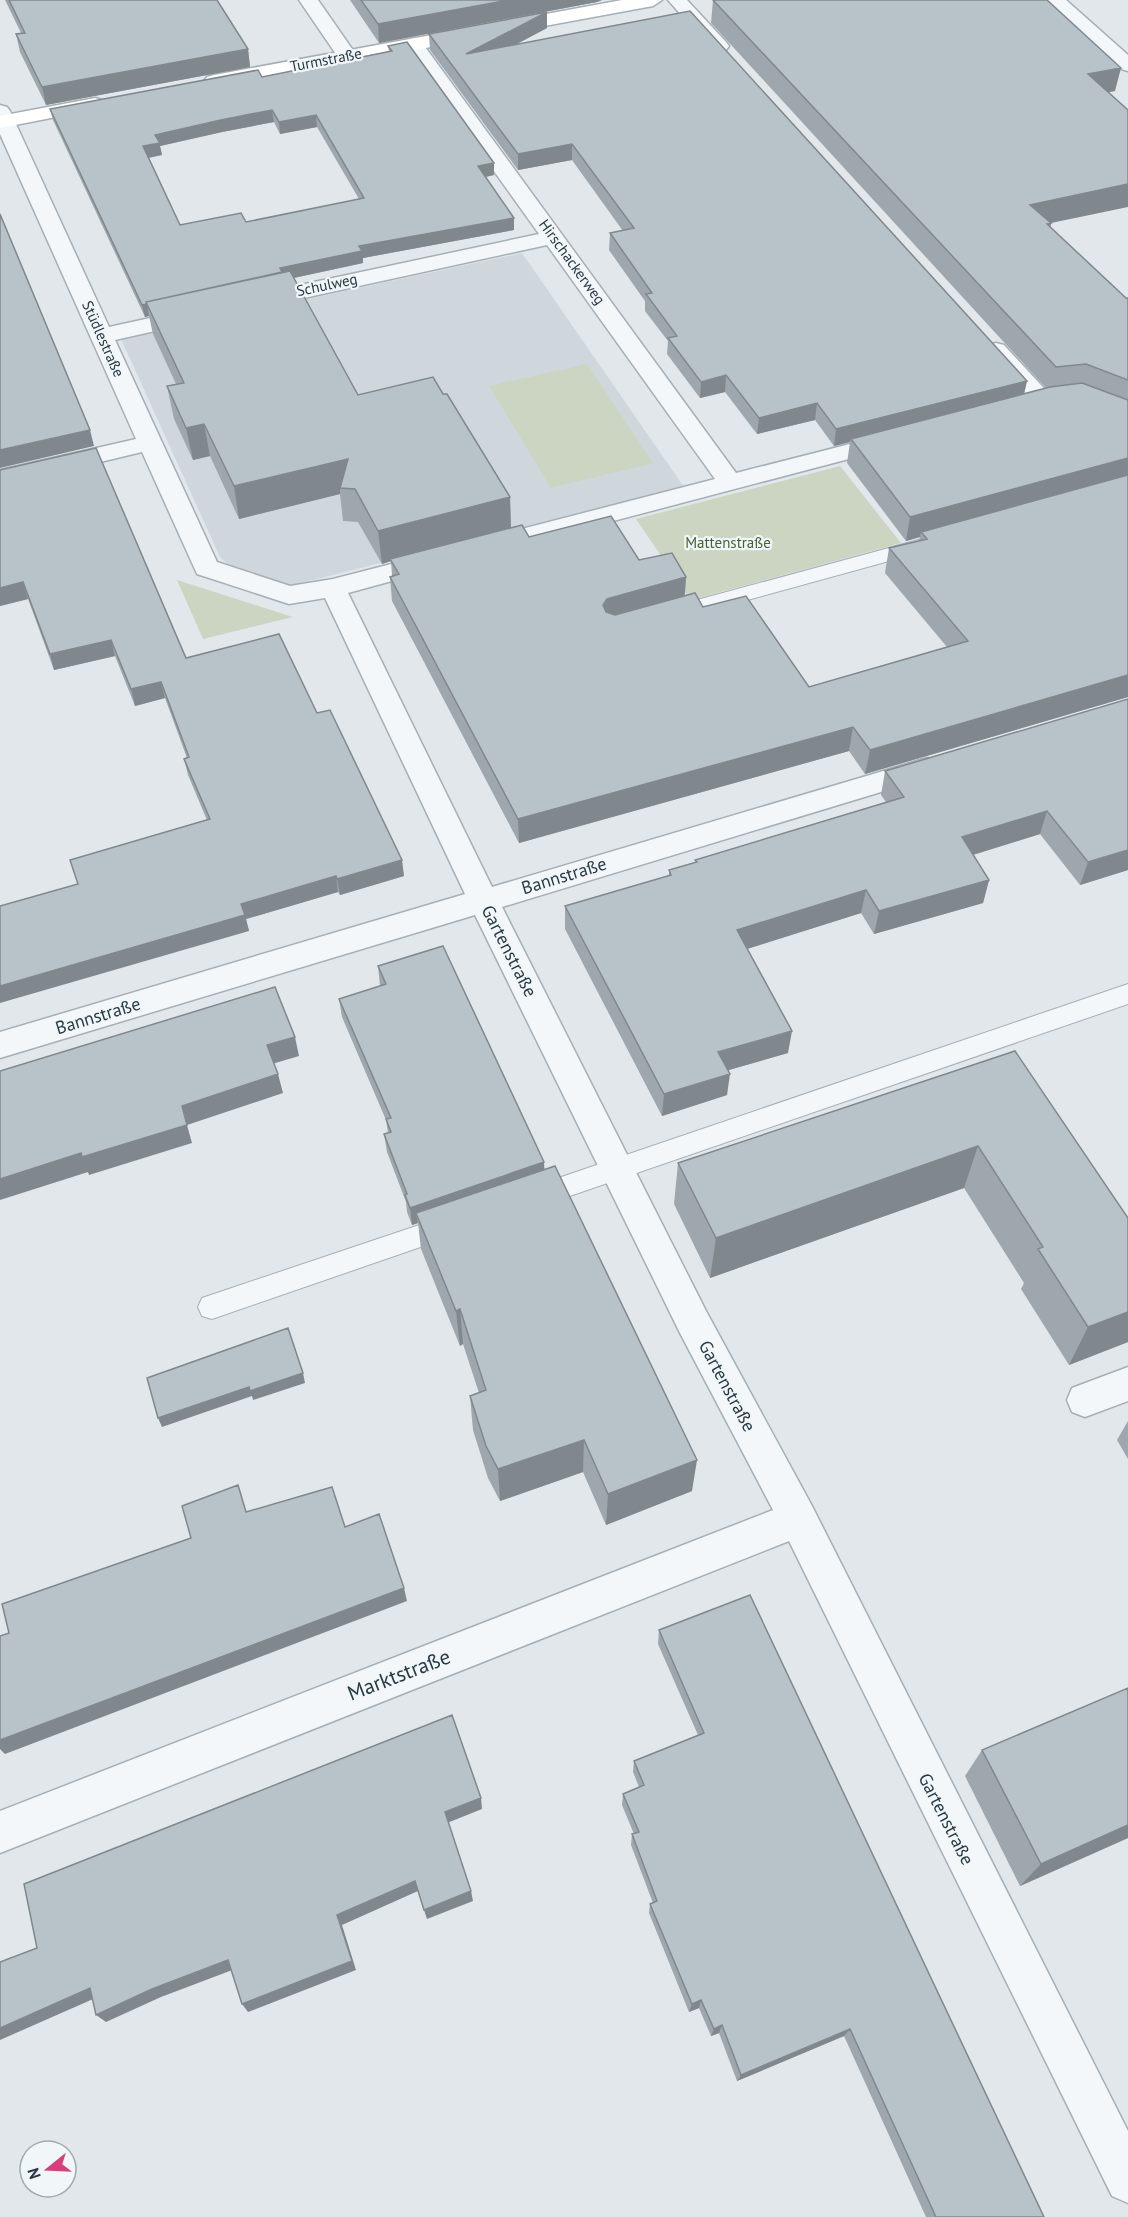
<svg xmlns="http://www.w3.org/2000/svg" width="1128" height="2217" viewBox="0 0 1128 2217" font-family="'PT Sans',sans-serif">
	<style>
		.built { fill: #cfd7dd }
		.green { fill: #ccd5c2 }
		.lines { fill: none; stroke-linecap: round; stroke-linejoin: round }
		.lane-casing { stroke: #a6afb6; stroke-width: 2 }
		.street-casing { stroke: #a6afb6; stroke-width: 3 }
		.secondary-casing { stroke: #a6afb6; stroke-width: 3 }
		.lane { fill: #f4f7f9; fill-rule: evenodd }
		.street { fill: #f4f7f9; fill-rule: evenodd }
		.secondary { fill: #fff; fill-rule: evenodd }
		.wall { fill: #9ea7ad; fill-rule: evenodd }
		.shaded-wall { fill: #81888d }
		.building { fill: #b8c2c9; stroke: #81888d; stroke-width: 1.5; fill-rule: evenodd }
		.labels { text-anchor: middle; stroke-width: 4.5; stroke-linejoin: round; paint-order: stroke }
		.far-street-label { font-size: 15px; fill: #283944; stroke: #f1f6f8 }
		.far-park-label { font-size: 15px; fill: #486134; stroke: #f1f6f8 }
		.street-label { font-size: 18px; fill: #283944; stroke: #f1f6f8 }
		.near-street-label { font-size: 21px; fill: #283944; stroke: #f1f6f8 }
	</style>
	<rect width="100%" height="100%" fill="#e1e7eb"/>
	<path class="built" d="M522,253L684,487L293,585L269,583L235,571L220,557L121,339Z"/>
	<path class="green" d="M587,364L653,463L551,488L489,386Z
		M840,466L901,543L691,600L636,519Z
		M177,580L293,617L203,639Z"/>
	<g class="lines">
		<g class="lane-casing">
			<path id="lane" d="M922,539L929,540L932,545L929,550L671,621L664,619L661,614L664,609Z
				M1128,984V1004L532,1209L523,1206L519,1198L523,1190L532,1187Z
				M452,1214L461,1217L465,1225L461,1233L212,1319L202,1316L198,1307L202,1298Z"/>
		</g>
		<g class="street-casing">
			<path id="street" d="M299,0H318L357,56L354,60H340Z
				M668,0H687L726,42L729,46L726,50H712Z
				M1046,0H1066L1128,55V71L1121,69Z
				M413,38L420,40L736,473L893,433L902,435L905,440L902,445L484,555L475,553L471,547L475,541L715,479L547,245L258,308L250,306L247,301L250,296L258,294L539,234L403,44Z
				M0,105L7,107L10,111L109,327L196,308L204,310L207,315L204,320L115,340L217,562L290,586L333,579L434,553L443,555L447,561L443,567L348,593L492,887L927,758L937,761L941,768L937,775L502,907L706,1311L812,1506L1128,2131V2203L1112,2196L789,1541L0,1853V1811L773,1510L680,1333L475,915L0,1058V1032L465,894L325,598L289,604L197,574L142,452L0,486V470L136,439L0,134Z
				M996,343L1004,345L1052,397L1055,402L1052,407L1043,409L1034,407L988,355L984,350L988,345Z
				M1128,1367V1401L1085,1417L1072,1412L1067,1400L1072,1388Z"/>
		</g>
		<g class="secondary-casing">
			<path id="secondary" d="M622,0H662L653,6L214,87L207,85L204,81L207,77L214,75Z
				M95,98L102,100L105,104L102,108L0,128V116Z"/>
		</g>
		<use href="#lane" class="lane"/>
		<use href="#street" class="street"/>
		<use href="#secondary" class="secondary"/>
	</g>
	<path class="wall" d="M5,0H217L248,49L250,67L46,105L20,52L16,34L21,33Z
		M350,0H602L597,2L379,43Z
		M713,0L1115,91L1108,92L1051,223L1050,227L1126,298H1128V697L865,774L849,751L519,843L392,601L390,577L392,576L391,561L382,564L358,522L343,521L340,494L239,519L210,456L193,460L174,419L167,386L176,384L153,334L149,316L145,317L53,120L50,109L262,77L389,51L388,46L494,163V175L486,177L514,230L363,258V263L294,278L358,395L443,394L510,497L511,528L529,537L639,560L686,577L685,596L703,607L809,687L947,647L885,573L889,548L919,541L920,537L906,541L847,463L850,442L834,446L815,420L757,434L725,392L700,398L667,354L668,341L645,311V301L609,250L610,233L623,231L572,160L518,170L430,50L429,34L547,12V28L515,45L1027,381L1024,394L1046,388L711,23ZM274,122L280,134L317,127L359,199L246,222L180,225L149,158L162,155L160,146L222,132Z
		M0,470L186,658L317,713L404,876L340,895L338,892L246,919L249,931L78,884L207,820L188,775L184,759L187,758L165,698L135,706L115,656L54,670L28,599L0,606Z
		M1128,699V870L1080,885L1040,834L973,855L989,880L983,903L874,934L861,913L747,949L788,1053L728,1070L727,1095L662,1116L565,929V906L669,876V870L695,862V860L886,802L881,795L885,771Z
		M378,966L544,1162V1169L692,1491L606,1525L583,1472L500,1501L488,1478L473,1430L470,1396L479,1393L463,1344L460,1346L421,1249L418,1223L412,1225L407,1212L406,1202L387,1152L384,1134L388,1133L386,1120L342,1017L339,999L380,986Z
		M1015,1051L1128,1218V1342L1069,1365L1021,1289L1024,1283L964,1188L710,1278L674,1204L678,1163Z
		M1128,1421V1459L1117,1440Z
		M659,1630L1044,2217H926L844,2036L737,2081L719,2033L711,2036L699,2008L689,2012L649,1913L650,1904L653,1903L631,1845L632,1834H634L622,1805L623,1794L639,1787L633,1772L634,1761L698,1735L658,1644Z
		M1128,1688V1838L1020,1886L965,1776L982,1750Z"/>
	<path class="shaded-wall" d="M509,0H602L597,2L379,43L378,24Z
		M547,12V28L467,70L466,54Z
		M248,49L250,67L46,105L42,87Z
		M1121,68L1115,91L1083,97L1088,74Z
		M272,110L274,122L222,132L160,146L162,155L146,158L143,146L155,135L221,120Z
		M316,115L317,127L280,134L279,122Z
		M572,144V160L518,170V154Z
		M494,163V175L479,178L478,166Z
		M1128,184V207L1051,223L1046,247L1030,205Z
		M514,218V230L363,258V263L284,280L280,268L359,246Z
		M147,304L149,316L145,317L142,305Z
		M726,375L725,392L700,398L701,382Z
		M1027,381L1023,398L851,439L850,442L834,446L836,429Z
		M817,403L815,420L757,434L759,418Z
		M204,424L210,456L193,460L186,428Z
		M90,430L94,446L0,468V450Z
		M1128,458V479L921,532L920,537L906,541L910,517Z
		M348,459L340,488V494L239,519L234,486Z
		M510,497L511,530L390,559L391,561L382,564L378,531Z
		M686,577L684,602L606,623L603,605L607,599Z
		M23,582L28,599L0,606V588Z
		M111,640L115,656L54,670L50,654Z
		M1128,675V697L865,774L870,750Z
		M161,682L165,698L135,706L131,689Z
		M853,727L849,751L519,843L518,819Z
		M1047,811L1040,834L956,860L962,837Z
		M1128,850V870L1080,885L1088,862Z
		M402,860L404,876L340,895L337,879Z
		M336,876L338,892L246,919L249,931L0,1003V986L241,904Z
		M989,880L983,903L874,934L879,911Z
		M866,890L861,913L734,953L737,930Z
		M792,1031L788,1053L715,1074L718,1052Z
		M295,1037L299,1056L272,1064L267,1045Z
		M278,1074L283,1093L187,1125L192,1143L89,1175L88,1172L0,1200V1179L182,1106Z
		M730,1074L727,1095L662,1116L664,1094Z
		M978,1146L964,1188L710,1278L716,1238Z
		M544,1162L545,1180L416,1213L418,1223L412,1225L410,1208Z
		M460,1309L463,1344L460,1346L456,1311Z
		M1128,1312V1342L1069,1365L1088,1327Z
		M303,1373L305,1383L253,1400L252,1396L162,1427L158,1418L249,1387Z
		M584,1440L583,1472L500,1501L498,1469Z
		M697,1460L692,1491L606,1525L608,1494Z
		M404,1588L407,1601L5,1754L0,1749V1740Z
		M481,1798L482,1809L447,1823L445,1812Z
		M1128,1825V1838L1020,1886L1041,1864Z
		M415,1881L418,1891L342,1925L356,1970L248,2012L242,2004L337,1915Z
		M471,1891L473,1901L427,1919L424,1910Z
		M228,1960L235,1969L161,1997L106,2022L96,2015L152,1989Z
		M90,1988L100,1996L0,2040V2028Z
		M701,2000L699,2008L689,2012L692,2004Z
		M722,2025L719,2033L711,2036L714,2029Z
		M850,2029L844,2036L737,2081L741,2075Z"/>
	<path class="building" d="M9,0H217L248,49L42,87L16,34L25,33Z
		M361,0H509L378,24Z
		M713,0H1047L1121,68L1088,74L1128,110V184L1030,205L1051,223L1047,224L1126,298H1128V380L1086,364L1056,367Z
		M690,11L1027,381L836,429L817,403L759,418L726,375L701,382L668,338L677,336L646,294L652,293L610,233L634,228L572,144L518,154L429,34L547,12L466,54Z
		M407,42L494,163L478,166L514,218L359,246L362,251L280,268L282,272L146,302L147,304L142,305L50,109L258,70L262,77L392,51L388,46ZM272,110L279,122L316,115L364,198L246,222L241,213L180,225L143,146L160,143L155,135L221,120Z
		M0,214L90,430L0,450Z
		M290,271L358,395L433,377L443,394H447L510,497L378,531L355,489L340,488L348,459L234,486L204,424L186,428L167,386L184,383L146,302Z
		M1082,383L1128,400V458L910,517L851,439L1050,387Z
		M96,448L186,658L279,634L317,713L330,710L402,860L337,879L336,876L241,904L245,915L0,986V906L78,884L70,860L210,819L184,759L189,757L161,682L131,689L111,640L50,654L23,582L0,588V470Z
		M1128,475V675L870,750L853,727L518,819L390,577L399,574L390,559L522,525L529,537L611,516L639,560L672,553L686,577L607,599L603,605L606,612L615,615L695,593L703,607L746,596L809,687L968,641L889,548L927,539L921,532Z
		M1128,699V850L1088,862L1047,811L962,837L989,880L879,911L866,890L737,930L792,1031L718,1052L730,1074L664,1094L565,906L671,875L669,870L697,862L695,860L904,797L885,771Z
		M443,946L544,1162L410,1208L405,1195L407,1194L384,1134L391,1132L386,1119L391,1118L339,999L386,984L378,966Z
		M275,987L295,1037L267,1045L278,1074L182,1106L187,1125L82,1157L81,1153L0,1179V1071Z
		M1015,1051L1128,1218V1312L1088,1327L1038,1249L1043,1247L978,1146L716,1238L678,1163Z
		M555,1166L697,1460L608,1494L584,1440L498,1469L486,1446L470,1396L486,1390L460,1309L456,1311L416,1213Z
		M288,1328L303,1373L250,1391L249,1387L158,1418L147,1378Z
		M238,1485L246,1512L332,1487L345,1527L379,1514L404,1588L0,1740V1636L9,1633L2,1604L191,1538L182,1506Z
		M750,1595L1044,2217H936L850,2029L741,2075L722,2025L714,2029L701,2000L692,2004L650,1904L657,1901L632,1834L639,1832L623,1794L644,1785L634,1761L704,1733L659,1630Z
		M1128,1688V1825L1041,1864L982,1750Z
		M452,1715L481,1798L445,1812L471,1891L424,1910L415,1881L337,1915L352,1961L242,2004L228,1960L152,1989L96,2015L90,1988L0,2028V1962L37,1948L24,1884Z"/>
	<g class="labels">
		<g class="far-street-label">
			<text transform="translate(326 60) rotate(-11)" y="5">Turmstraße</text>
			<text transform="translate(572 262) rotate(54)" y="5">Hirschackerweg</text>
			<text transform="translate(327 285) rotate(-12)" y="5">Schulweg</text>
			<text transform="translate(103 339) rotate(66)" y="5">Stüdlestraße</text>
		</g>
		<g class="far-park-label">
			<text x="728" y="548">Mattenstraße</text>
		</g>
		<g class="street-label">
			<text transform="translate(564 876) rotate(-17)" y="6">Bannstraße</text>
			<text transform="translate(509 951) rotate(63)" y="6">Gartenstraße</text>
			<text transform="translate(98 1016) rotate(-17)" y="6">Bannstraße</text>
			<text transform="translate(727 1386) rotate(62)" y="6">Gartenstraße</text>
			<text transform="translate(946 1819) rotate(63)" y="6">Gartenstraße</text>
		</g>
		<g class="near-street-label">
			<text transform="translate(399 1675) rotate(-21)" y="7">Marktstraße</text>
		</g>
	</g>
	<g transform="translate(48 2169) rotate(252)"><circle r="28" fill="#f1f6f8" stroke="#a1aab0" stroke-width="1.5"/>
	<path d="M0-4.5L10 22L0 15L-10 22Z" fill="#d83e7b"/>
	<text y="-9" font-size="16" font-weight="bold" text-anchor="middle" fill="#283944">N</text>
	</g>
</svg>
